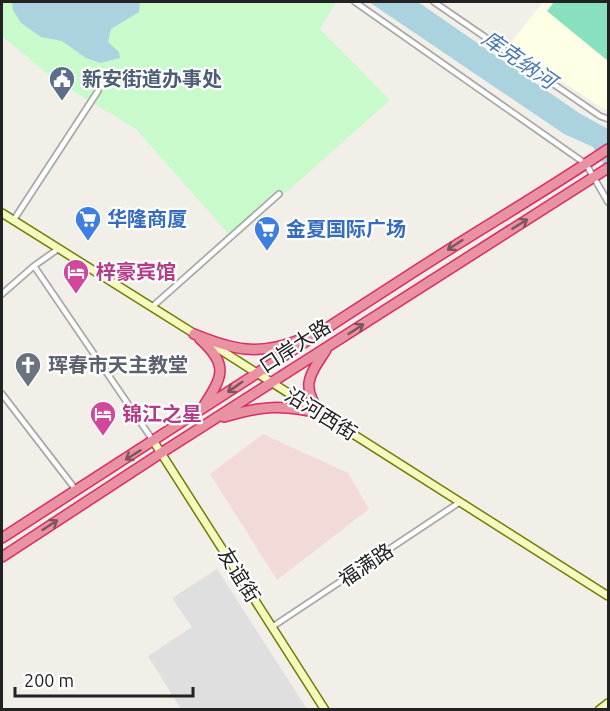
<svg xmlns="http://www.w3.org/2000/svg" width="610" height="711" viewBox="0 0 610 711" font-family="Ubuntu,'Noto Sans SC',sans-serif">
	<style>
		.residential { fill: #e0dfdf }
		.commercial { fill: #f2dad9 }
		.education { fill: #ffffe5 }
		.park { fill: #c8facc }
		.pitch { fill: #88e0be }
		.water { fill: #aad3df }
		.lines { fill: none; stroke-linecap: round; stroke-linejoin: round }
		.street-casing { stroke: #a9a9a9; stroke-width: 8 }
		.secondary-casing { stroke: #707d05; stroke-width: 10 }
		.highway-casing { stroke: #dc2a67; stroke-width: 12 }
		.street { stroke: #fff; stroke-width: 4.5 }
		.secondary { stroke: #f7fabf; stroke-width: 7 }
		.highway { stroke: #e892a2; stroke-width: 9 }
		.oneway { stroke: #7b545c }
		.labels { text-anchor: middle; stroke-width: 4.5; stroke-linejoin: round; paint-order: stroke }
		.service-label { font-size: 20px; font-weight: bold; fill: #4e5e75; stroke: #fff; text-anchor: start }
		.shop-label { font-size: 20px; font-weight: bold; fill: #366cbe; stroke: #fff; text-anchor: start }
		.hotel-label { font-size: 20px; font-weight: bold; fill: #b23c85; stroke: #fff; text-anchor: start }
		.street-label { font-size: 20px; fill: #222; stroke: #fff }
		.worship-label { font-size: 20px; font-weight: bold; fill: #5b616d; stroke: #fff; text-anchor: start }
		.water-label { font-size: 21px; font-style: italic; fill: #4a7aab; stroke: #fff }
	</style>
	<rect width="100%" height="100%" fill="#f2efe9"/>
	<path class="residential" d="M217,569L307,709H181L148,656L192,627L172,598Z"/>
	<path class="commercial" d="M263,434L348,473L369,509L277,580L210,474Z"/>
	<path class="education" d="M543,2H608V110L600,107L509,45Z"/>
	<path class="park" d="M2,2H336L320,29L390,100L306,175L232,238L136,129L55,80L2,36Z"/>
	<path class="pitch" d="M554,2H608V61L547,11Z"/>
	<path class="water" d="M12,2H140L139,12L111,29L108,42L119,52L120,58L100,63L86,58L62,41L41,37L21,23L13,10Z
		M369,2H418L579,113L608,129V172L593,147L564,134Z"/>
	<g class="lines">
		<g class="street-casing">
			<path id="street" d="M355,2L586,164L608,202
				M434,2L600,116L608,119
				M13,221L98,91
				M34,266L154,442
				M2,294L34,266L58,249
				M152,307L279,194
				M2,394L76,490
				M272,627L460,502"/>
		</g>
		<g class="secondary-casing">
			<path id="secondary" d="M2,213L198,336
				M208,342L608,596
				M154,442L325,710
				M599,710L608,703"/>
		</g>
		<g class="highway-casing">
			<path id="highway" d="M194,334C233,350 258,356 299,340
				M200,339C230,366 222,377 203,407
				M321,414C300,386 309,376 326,350
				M224,417C260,406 284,404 321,414
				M2,538C138,451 273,362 409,275C475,232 543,193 608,149
				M2,557L161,453L608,168"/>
		</g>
		<use href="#street" class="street"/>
		<use href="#secondary" class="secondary"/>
		<use href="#highway" class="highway"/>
	</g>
	<defs><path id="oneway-shaft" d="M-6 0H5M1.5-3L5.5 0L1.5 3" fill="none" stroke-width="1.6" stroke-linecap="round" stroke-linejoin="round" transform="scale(1.5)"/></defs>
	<g class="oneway">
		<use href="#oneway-shaft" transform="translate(520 224) rotate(-32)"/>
		<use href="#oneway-shaft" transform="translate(455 245) rotate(147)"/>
		<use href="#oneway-shaft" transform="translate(356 329) rotate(-33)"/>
		<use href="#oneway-shaft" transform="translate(235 387) rotate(145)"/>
		<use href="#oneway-shaft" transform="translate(133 455) rotate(148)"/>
		<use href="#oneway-shaft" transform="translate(50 525) rotate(-33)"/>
	</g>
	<defs>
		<g id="civic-pin" transform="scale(1.35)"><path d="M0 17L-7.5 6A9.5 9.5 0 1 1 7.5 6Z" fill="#5c6f8a" stroke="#fff"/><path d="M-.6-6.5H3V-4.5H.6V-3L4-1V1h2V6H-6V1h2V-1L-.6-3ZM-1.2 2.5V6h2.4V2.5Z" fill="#fff"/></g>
		<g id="supermarket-pin" transform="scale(1.35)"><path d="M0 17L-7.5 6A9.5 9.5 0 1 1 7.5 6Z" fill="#3f7fe0" stroke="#fff"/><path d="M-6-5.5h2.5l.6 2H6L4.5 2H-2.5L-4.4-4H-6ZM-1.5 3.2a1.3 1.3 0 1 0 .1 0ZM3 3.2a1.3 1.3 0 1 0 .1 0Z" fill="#fff"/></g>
		<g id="hotel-pin" transform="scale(1.35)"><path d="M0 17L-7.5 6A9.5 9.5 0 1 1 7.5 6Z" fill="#d1479c" stroke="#fff"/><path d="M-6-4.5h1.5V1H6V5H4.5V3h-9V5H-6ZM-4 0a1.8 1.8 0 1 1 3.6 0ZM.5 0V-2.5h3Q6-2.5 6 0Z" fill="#fff"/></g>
		<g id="church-pin" transform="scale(1.35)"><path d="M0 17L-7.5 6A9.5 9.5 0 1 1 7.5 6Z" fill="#6b7280" stroke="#fff"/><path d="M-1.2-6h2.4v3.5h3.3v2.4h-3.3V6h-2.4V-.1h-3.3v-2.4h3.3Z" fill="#fff"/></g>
	</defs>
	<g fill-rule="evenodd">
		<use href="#civic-pin" x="62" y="79"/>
		<use href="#supermarket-pin" x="88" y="219"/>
		<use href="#supermarket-pin" x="267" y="229"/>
		<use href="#hotel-pin" x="76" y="272"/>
		<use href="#church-pin" x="28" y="365"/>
		<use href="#hotel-pin" x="103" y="414"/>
	</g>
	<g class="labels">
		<g class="service-label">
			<text x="82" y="86">新安街道办事处</text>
		</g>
		<g class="shop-label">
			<text x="107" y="226">华隆商厦</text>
			<text x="286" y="236">金夏国际广场</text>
		</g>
		<g class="hotel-label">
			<text x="96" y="279">梓豪宾馆</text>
			<text x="122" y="421">锦江之星</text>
		</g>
		<g class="street-label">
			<text transform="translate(295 346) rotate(-33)" y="7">口岸大路</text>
			<text transform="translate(321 414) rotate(32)" y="7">沿河西街</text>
			<text transform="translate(366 565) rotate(-34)" y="7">福满路</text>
			<text transform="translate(239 575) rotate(58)" y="7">友谊街</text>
		</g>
		<g class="worship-label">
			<text x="48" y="372">珲春市天主教堂</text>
		</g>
		<g class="water-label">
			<text transform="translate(519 60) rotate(35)" y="7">库克纳河</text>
		</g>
	</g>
	<rect width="610" height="711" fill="none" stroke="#222222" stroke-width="6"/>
	<path d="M15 687v9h178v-9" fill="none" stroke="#222222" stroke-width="3"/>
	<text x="24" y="687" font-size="18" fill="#222222" stroke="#ffffff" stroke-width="4.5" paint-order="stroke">200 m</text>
</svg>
